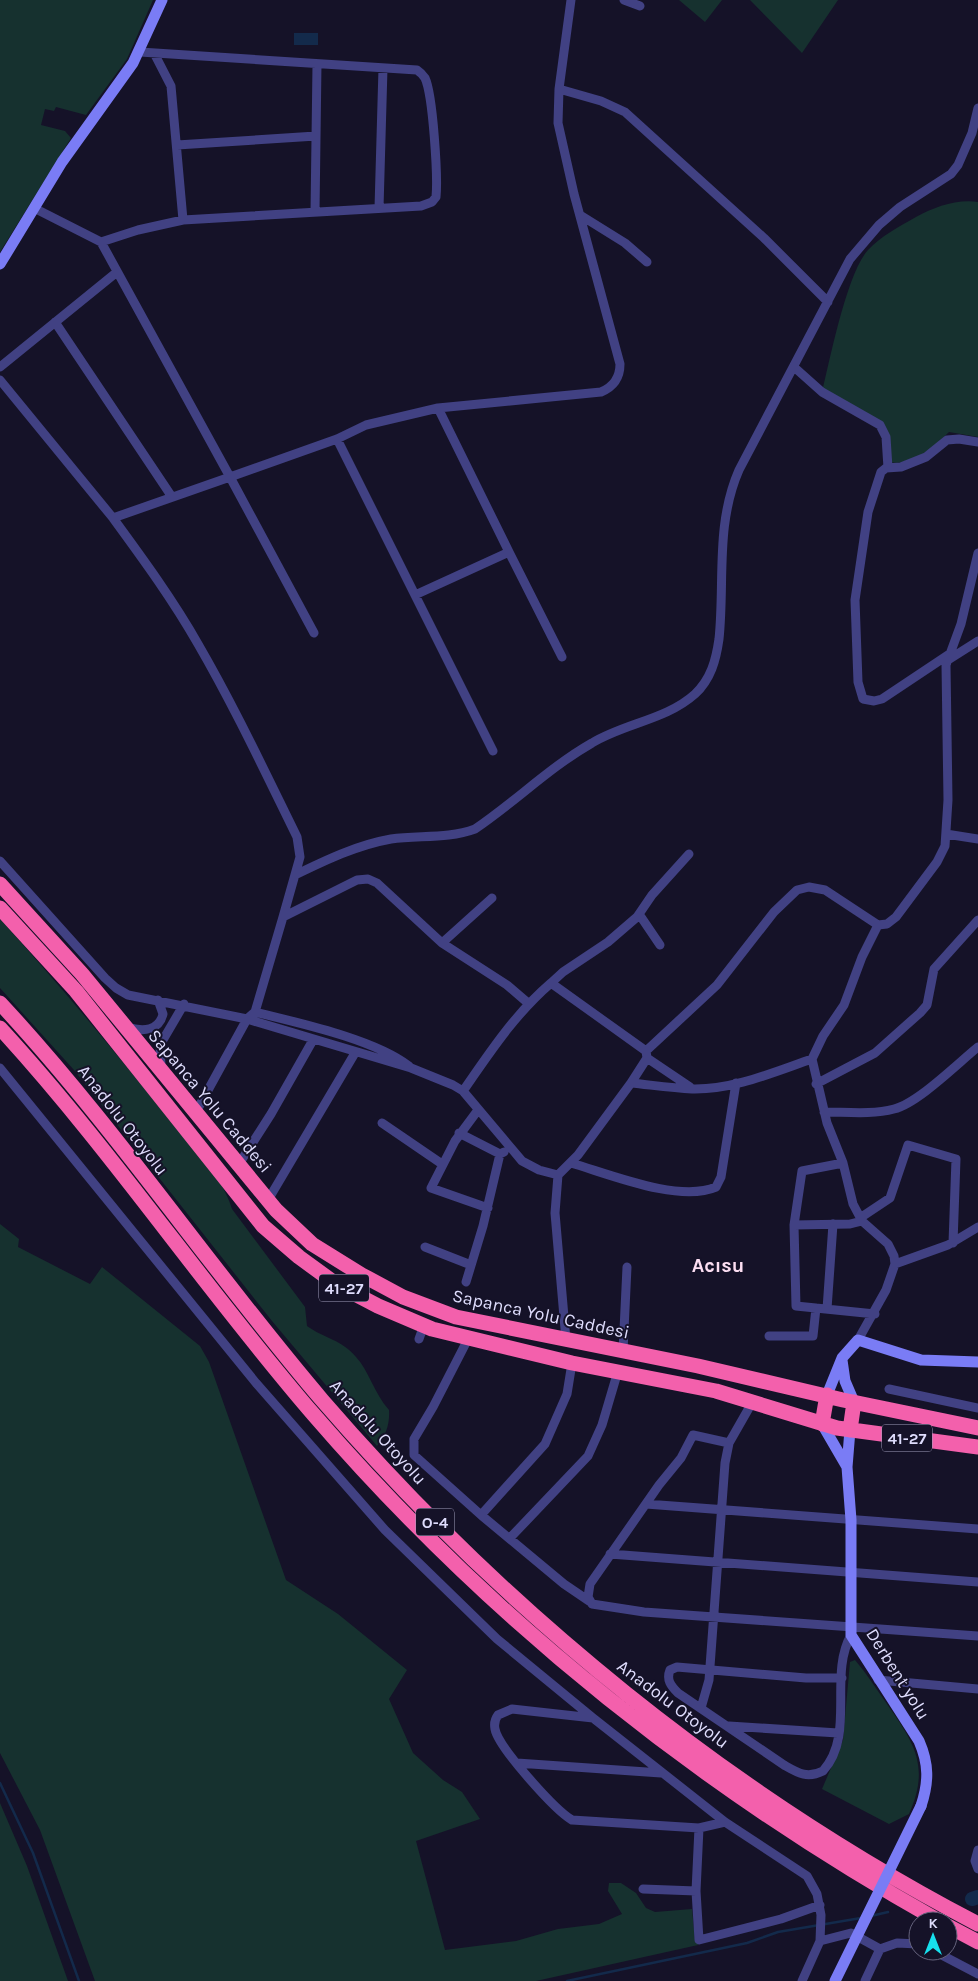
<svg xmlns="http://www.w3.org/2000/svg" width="978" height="1981" viewBox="0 0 978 1981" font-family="Karla,sans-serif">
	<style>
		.green { fill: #16312f }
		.water { fill: #132a4b }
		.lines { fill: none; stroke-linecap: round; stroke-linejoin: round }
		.stream { stroke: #132a4b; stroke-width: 2.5 }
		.river { stroke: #132a4b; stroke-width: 14 }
		.street { stroke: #414183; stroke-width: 9 }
		.secondary { stroke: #7a7cf5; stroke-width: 11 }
		.highway { stroke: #f360ac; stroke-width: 15 }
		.secondary-bridge { stroke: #7a7cf5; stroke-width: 11 }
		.labels { text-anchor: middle; stroke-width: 4; stroke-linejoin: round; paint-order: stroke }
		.shield { fill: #151228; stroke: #a29fbc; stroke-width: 1 }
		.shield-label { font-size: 16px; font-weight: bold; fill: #dedcfc }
		.street-label { font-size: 18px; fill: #dedcfc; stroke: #151228 }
		.quarter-label { font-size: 20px; font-weight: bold; fill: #fcdef2; stroke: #151228 }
	</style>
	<rect width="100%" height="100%" fill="#151228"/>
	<path class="green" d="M0,0H153L127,59L86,115L56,107L54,111L45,109L41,125L65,131L71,138L0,252Z
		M679,0H722L705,22Z
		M750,0H838L802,53Z
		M978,202V437L949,432C932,448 913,467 888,462L884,430L822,392C830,359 847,273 868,250C881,236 900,226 916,217C935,207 956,199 978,202Z
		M0,919C60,985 116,1053 172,1123C192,1148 223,1177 232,1209L305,1307L307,1326C325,1339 341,1339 356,1357C369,1371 374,1393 389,1410C390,1423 386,1436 377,1446L272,1321L74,1070L0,988Z
		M0,1224L19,1239L18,1247L90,1284L102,1267L200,1346L209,1362L221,1396L286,1580L338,1614L407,1670L389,1699L413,1753L443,1780L462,1792L480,1819L416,1841L445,1950L516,1941L558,1929L599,1924L622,1914L608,1891L609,1883H621L636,1893L646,1908L655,1912L692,1909L695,1941L699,1940L698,1945L536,1981H95L40,1830L0,1753Z
		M855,1660C867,1674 877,1690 887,1704C915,1744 930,1767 909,1814L889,1824L822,1789L843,1740L850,1662Z
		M0,1803L27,1866L68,1981H0Z"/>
	<path class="water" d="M294,33H318V45H294Z"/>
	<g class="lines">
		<path class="stream" d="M0,1783L33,1853L79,1981
			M871,1916L888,1912
			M567,1981L747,1943L778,1932L861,1918"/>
		<path class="river" d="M972,1899L978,1897"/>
		<path class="street" d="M624,0L640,6
			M154,53L171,86L183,220
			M559,89L601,101L625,112L764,238L828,302
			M177,145L316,136
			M34,208L101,242L230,477L337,439L366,425L438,408L601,392C613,387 620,378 620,364L574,194L558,123L559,89L571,0
			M379,208L383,68
			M315,212L317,64
			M580,215L625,243L647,262
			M101,242L138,230L183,220L421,206L432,202L436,197C438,177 433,95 425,78C423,75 420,72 417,70L140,52
			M55,322L172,497
			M0,367L117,272
			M794,367L822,392L880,425L886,437L888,468
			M0,380L113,518
			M337,439L415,595L509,552L438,408
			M509,552L562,657
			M415,595L493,751
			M951,653L882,699L874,701L863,699L858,682L855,600L868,512L881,472L886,468L901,467L926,457L947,440L959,439L978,442
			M948,660L978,641
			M946,834L978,839
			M0,861L105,978L116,988L128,995L247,1019L411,1068L453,1085L463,1091L522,1161L539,1170L558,1175
			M295,875C326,860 357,845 391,839C419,835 448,839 475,829C515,802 550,767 592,743C625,723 666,720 695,694C711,679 716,660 719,639C725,582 715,525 739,470L850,259L879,225L900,207L951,174L958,165L972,133L978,108
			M639,914L660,945
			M283,917L300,857L297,837C265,772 234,706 198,644C173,600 143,559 113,518L230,477L314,633
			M442,943L492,898
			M551,983L563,972L608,942L637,917L652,895L689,854
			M255,1012C299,1023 374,1039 409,1066
			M127,1027C143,1032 159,1031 163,1014L158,1000
			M647,1058L690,1087
			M812,1059L823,1036L844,1005L862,957L878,925
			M161,1066L160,1045L184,1004
			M0,1068L256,1383L385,1530L497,1639L593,1718L725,1822L807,1876L817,1894L821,1915L820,1941L802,1981
			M631,1083C651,1085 672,1088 692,1089C733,1090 774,1072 812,1059L827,1123L843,1163L853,1204L862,1221L888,1244L894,1256L895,1264L886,1290L858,1340
			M816,1084L875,1053L920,1013L927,1005L934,969L978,920
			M463,1091C490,1052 515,1014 551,983L646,1051
			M478,1110L455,1141L431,1188L488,1208
			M196,1112L247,1019L255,1012L283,917L357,880L368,879L377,883L442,943L507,985L528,1003
			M824,1112C846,1112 872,1115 894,1109C918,1103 957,1064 978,1047
			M382,1123L442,1164
			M459,1133L500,1154L504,1152
			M571,1163C609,1174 679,1203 716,1187L721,1177L736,1083
			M239,1164L271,1114L313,1040
			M268,1200L355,1053
			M860,1218L890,1198L908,1145L956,1159L953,1243
			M862,1221L850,1224L794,1225L796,1306L875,1314
			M794,1225L802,1171L843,1163
			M425,1247L471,1265
			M895,1264L948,1245L978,1227
			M466,1282L483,1226L500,1154
			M827,1309L833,1224
			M769,1336H813L816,1308
			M419,1339L424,1325
			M468,1339L433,1407L414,1439V1455L481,1515L564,1584L589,1601
			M566,1340L555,1213L558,1175L578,1155L631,1083L647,1058L646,1051L717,985L774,912L797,890L809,887L825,890L878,925L887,924L896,917L937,862L945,846L948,800L946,665L961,624L978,553
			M623,1351L627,1267
			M889,1389L978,1408
			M729,1443L693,1435L681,1458L659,1485L590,1584L588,1597L592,1604L644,1612L978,1636
			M646,1504L978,1529
			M481,1515L545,1444L567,1394L572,1363
			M510,1538L588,1456L602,1425L618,1371
			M610,1554L978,1582
			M842,1678H806L677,1667L670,1670C666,1680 671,1686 678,1693L784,1765C798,1773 807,1779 823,1771C856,1734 828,1676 851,1635
			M878,1680L978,1689
			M701,1708L709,1680L725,1463L729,1443L753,1401
			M593,1718L512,1709L498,1715C495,1719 494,1724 495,1729C498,1747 555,1810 572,1820L699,1828L725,1822
			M729,1726L838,1733
			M517,1763L661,1773
			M699,1828L696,1891L699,1940L781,1919L820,1905
			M978,1850L975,1861L978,1869
			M643,1889L696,1891
			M820,1941L851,1933L880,1949
			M934,1951L978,1974
			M865,1981L880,1949L897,1943L918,1944"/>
		<path class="secondary" d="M0,264L62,162L133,63L162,0
			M842,1360L845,1381L854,1402
			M827,1395L842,1358L858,1340L921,1360L978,1362
			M822,1424L847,1467
			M850,1430L847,1467L851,1520V1635L919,1741C929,1764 929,1782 921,1806"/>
		<path class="highway" d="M0,884L82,974L276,1210L312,1244L362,1275L403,1297L456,1317L698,1366L843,1400L978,1428
			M0,908L76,991L263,1226L299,1257L336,1284L378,1306L432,1329L572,1363L716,1391L837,1428L978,1447
			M0,1003C116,1128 211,1270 322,1400C505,1612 729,1794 978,1924
			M0,1028C112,1150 205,1289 314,1415C491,1620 704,1789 939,1921
			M822,1424L827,1395
			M850,1430L854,1402
			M948,1926L978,1942"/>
		<path class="secondary-bridge" d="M835,1981L921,1806"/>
	</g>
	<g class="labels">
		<g class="shield">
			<rect x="319" y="1274.5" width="50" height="27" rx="4"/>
			<rect x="882" y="1424.5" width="50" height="27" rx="4"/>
			<rect x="416" y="1508.5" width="38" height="27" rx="4"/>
		</g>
		<g class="shield-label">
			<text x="344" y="1294">41-27</text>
			<text x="907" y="1444">41-27</text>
			<text x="435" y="1528">O-4</text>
		</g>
		<g class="street-label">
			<text transform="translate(210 1101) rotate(50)" y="6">Sapanca Yolu Caddesi</text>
			<text transform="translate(123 1120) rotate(52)" y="6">Anadolu Otoyolu</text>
			<text transform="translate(541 1314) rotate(12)" y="6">Sapanca Yolu Caddesi</text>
			<text transform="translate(378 1432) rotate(48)" y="6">Anadolu Otoyolu</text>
			<text transform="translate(898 1674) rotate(58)" y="6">Derbent yolu</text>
			<text transform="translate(673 1704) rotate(37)" y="6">Anadolu Otoyolu</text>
		</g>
		<g class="quarter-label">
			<text x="718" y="1272">Acısu</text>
		</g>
	</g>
	<g transform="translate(933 1936)"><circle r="24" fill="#151228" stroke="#65637d"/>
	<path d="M0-4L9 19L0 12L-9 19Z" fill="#17dfed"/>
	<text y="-8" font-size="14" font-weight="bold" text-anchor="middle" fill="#dedcfc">K</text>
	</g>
</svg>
